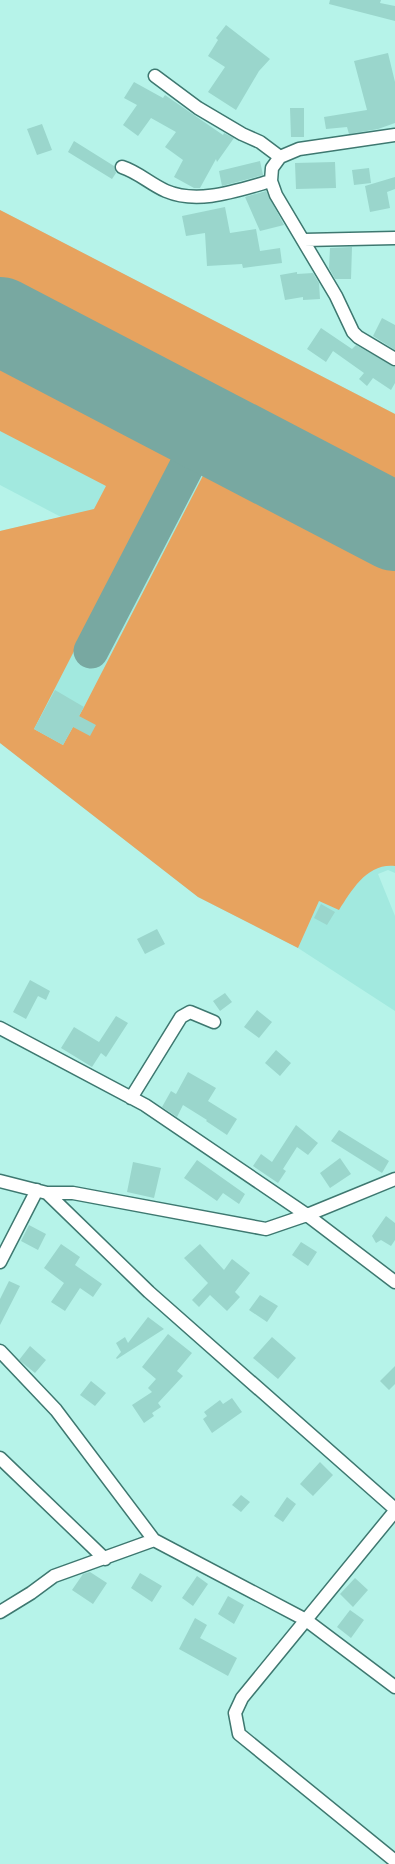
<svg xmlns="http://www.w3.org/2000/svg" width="395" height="1864" viewBox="0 0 395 1864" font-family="'Roboto Condensed',sans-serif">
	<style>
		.built { fill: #a2e9df }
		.green { fill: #e7a35f }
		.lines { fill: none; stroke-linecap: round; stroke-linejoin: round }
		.taxiway { stroke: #78a8a1; stroke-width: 35 }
		.runway { stroke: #78a8a1; stroke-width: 88 }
		.building { fill: #9ad6cc }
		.minor-casing { stroke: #3e7870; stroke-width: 15 }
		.minor { stroke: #fff; stroke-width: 12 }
	</style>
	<rect width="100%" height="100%" fill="#b6f3e9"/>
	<path class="built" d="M0,210L395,414V873L388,870L378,874L395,916V1011L298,948L198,897L0,743V531L61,517L0,485Z"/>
	<path class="green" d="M0,210L395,414V496L0,287Z
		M0,352L180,445L34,729L63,745L84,707L210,462L395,560V866C367,863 352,890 339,910L319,901L298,948L198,897L0,743V531L94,509L106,486L0,431Z"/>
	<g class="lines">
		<path class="taxiway" d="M91,651L206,429"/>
		<path class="runway" d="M0,321L395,527"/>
	</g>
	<path class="building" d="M330,0H381L380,3L395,6V21L329,4Z
		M226,25L270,59L259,71L236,110L208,92L225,67L208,56L218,40L216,38Z
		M388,53L395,82V123L378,129L349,134L347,127L326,129L324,117L367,110L354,61Z
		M134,82L163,98L165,95L223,135L224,133L234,138L217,162L216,159L200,188H194L174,177L183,160L165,147L176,132L151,118L138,136L123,125L137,105L124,98Z
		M290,108H304V137H291Z
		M42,124L52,150L37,155L27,129Z
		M74,141L114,166L116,173L112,179L68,152Z
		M260,161L263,175L222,186L219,171Z
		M335,162L336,188L296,189L295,163Z
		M369,168L371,183L354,185L352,170Z
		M395,177V189L387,192L390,208L370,212L365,186Z
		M266,191L284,225L260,231L245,197Z
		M225,207L230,233L256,229L260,251L280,248L282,263L243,268L242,264L207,266L205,233L186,236L182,216Z
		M352,247L351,279H335L329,268L330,248Z
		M297,272V274L313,273L319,283L320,299L303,300V297L285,300L280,275Z
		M382,318L395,325V350L373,336Z
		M321,328L352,349L356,345L395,367V383L391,390L373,378L367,386L359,379L364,373L333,351L326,362L307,349Z
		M55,690L84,707L79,716L96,725L90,736L73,727L63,745L34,729Z
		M321,904L335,912L327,925L314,918Z
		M157,929L165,944L145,954L137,939Z
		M30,980L50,991L46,1000L38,996L26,1019L13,1012Z
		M225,993L232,1002L220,1011L213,1001Z
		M257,1010L272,1022L259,1038L244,1027Z
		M116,1016L128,1023L106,1057L101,1053L92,1067L61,1048L74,1027L99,1042Z
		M276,1050L291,1063L280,1076L265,1063Z
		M188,1072L216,1088L208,1101L237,1119L227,1135L206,1121L207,1120L183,1105L177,1117L162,1107L171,1091L176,1094Z
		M296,1125L318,1143L308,1155L297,1147L283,1169L286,1171L278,1183L253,1166L261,1154L272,1162Z
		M339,1130L389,1161L382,1173L331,1141Z
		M340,1158L351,1174L330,1188L320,1173Z
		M197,1160L245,1194L239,1204L223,1193L217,1201L184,1178Z
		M133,1162L161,1168L154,1198L127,1192Z
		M386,1216L395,1223V1240L391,1246L381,1240L376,1243L372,1236Z
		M29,1225L46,1234L38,1250L21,1241Z
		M301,1242L317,1252L308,1266L292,1255Z
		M61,1244L80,1257L75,1265L102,1284L93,1297L80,1288L65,1311L51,1302L64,1283L44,1268Z
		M200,1244L224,1270L232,1259L250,1273L235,1292L240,1297L227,1311L210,1295L199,1307L192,1300L208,1283L184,1258Z
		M9,1281L20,1286L0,1325V1299Z
		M260,1295L278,1306L267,1322L249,1310Z
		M148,1317L164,1329L117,1359L116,1358L121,1352L116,1343L125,1337L128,1343Z
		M168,1334L192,1353L177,1371L183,1376L158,1403L161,1407L152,1413L154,1416L144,1423L132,1405L152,1392L148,1388L156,1379L142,1367Z
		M272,1337L296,1358L278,1379L253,1358Z
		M30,1346L46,1360L35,1373L19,1360Z
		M395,1366V1384L389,1390L380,1381Z
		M91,1381L106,1393L95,1406L80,1395Z
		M232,1398L242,1412L212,1433L203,1419L207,1416L204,1412L220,1400L223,1404Z
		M320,1462L333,1475L313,1496L300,1484Z
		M241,1495L250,1502L241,1512L232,1505Z
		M287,1497L296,1504L283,1522L274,1516Z
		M90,1572L107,1583L93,1604L72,1590L83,1574Z
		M140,1573L162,1586L152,1602L131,1588Z
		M197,1576L208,1584L193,1606L182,1598Z
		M355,1578L368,1590L353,1607L340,1594Z
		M228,1596L244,1605L234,1624L218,1614Z
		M350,1610L364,1620L351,1638L337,1627Z
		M195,1618L207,1625L200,1638L237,1658L228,1676L179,1649Z"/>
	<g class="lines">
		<g class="minor-casing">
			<path id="minor" d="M155,76L198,108L242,134L260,142L280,157
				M395,135L299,149L280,157L272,168L271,181L276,195L336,296L353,332L358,337L395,359
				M122,167C138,172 150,184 166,191C199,205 238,190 271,181
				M304,240L395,238
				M0,1028L145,1105L307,1215L395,1282
				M131,1098L181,1017L190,1012L214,1022
				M0,1181L47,1193H73L266,1229L307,1215L395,1179
				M47,1193L149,1292L395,1509
				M0,1262L37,1190
				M0,1351L56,1410L154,1540L306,1620L395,1687
				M0,1458L105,1559
				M395,1511L242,1698L235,1713L239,1734L395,1861
				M0,1612L31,1593L54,1576L154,1540"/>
		</g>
		<use href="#minor" class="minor"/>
	</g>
</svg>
